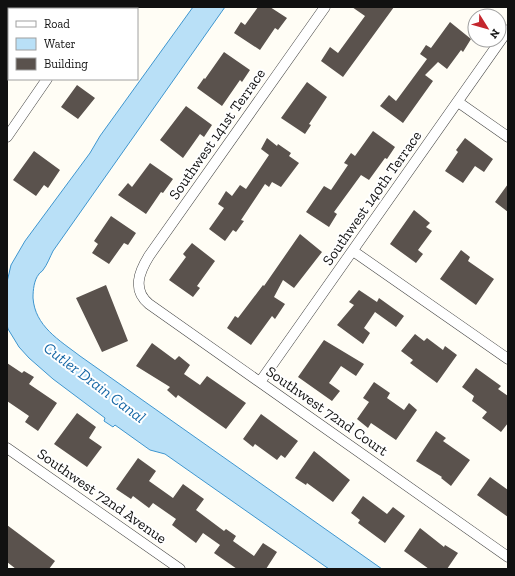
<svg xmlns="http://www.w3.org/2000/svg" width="515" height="576" viewBox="0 0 515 576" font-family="'Zilla Slab',serif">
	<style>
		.water { fill: #b9e0f7; stroke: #3f96cf }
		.building { fill: #5a524d }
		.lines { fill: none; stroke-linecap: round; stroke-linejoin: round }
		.minor-casing { stroke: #444; stroke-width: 11 }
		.minor { stroke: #fff; stroke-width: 10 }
		.labels { text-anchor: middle; stroke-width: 4; stroke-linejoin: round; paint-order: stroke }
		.street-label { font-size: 15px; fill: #111; stroke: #fff }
		.water-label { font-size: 16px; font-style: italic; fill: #1768a6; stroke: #fff }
	</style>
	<rect width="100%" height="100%" fill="#fffdf5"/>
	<path class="water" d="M193,7H225L53,251C50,257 47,265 43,270C42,272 40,272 39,274C34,280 33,290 33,298C35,326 59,340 80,356L382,569H329L165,454L150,450L115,425L113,427L104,421L105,418L53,379L29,358L19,347L8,329L7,325V282L11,265L25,241L90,153L100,136Z"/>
	<path class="building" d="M258,7H270L287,18L278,30L275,28L260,50L234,33L241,22L245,25Z
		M352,7H394L343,77L321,61L330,47L338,53L365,16Z
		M450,22L471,39L463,52L461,50L447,69L438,62L425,75L433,81L403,123L380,106L389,95L396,101L427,59L420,54L426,45L431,48Z
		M224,52L250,70L242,82L240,80L222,106L197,88L204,78L205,79Z
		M307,82L327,97L309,124L311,125L305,134L281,118Z
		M77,85L95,98L78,119L61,107Z
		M186,106L212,125L204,137L200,134L183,158L160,140Z
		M373,131L395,147L387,159L385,158L369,180L361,175L334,212L337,214L329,227L306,212L324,186L331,190L348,165L344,163L351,153L355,156Z
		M267,138L277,146L278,144L291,153L289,156L299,163L281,187L272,182L269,187L265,184L241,220L244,221L236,232L233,230L225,241L209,229L224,208L218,204L226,191L232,196L240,185L246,189L269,155L261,149Z
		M465,138L493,159L484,172L475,166L463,183L445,171L458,152L456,150Z
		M34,151L60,170L48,188L44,185L36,196L13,180Z
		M150,163L173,179L163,193L161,192L146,214L118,195L128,183L132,187Z
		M508,184V212L495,202Z
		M414,210L430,223L426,227L432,231L418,250L423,254L416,263L390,244Z
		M111,216L136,233L128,245L124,243L109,264L92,253L98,244L94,241Z
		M300,234L322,252L294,288L283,280L274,297L285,304L275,319L272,316L251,345L227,328L235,316L238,318L263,285L264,286Z
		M192,243L215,261L197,286L200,288L193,297L169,280L186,257L183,254Z
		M461,250L470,257L468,261L494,279L476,305L440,279Z
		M106,285L128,341L102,352L76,298Z
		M359,290L377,302L379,298L404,316L396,327L375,312L364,328L370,333L363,344L337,325L354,305L349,302Z
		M415,334L424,341L427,338L443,350L445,346L457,355L437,383L410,363L413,360L401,351Z
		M324,340L364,364L356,376L341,366L329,383L340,391L332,401L298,377Z
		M152,343L175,360L179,356L190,365L184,374L200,385L207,376L246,403L226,429L178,395L176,398L167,390L170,387L136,366Z
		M7,363L22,373L24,371L34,377L29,384L57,403L38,431L25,422L29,416L7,401Z
		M476,368L501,386L498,389L508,396V423L501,432L482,418L487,412L472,401L474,396L462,387Z
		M374,382L390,393L387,398L404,410L409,403L417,410L396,440L371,423L368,428L357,419L369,402L363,398Z
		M77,413L96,427L89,438L102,447L87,467L54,444Z
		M261,414L298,441L285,458L281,455L277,460L255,444L253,447L243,439Z
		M436,431L446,438L443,441L470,460L451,486L441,478L442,477L416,461Z
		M314,451L350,480L333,502L307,483L306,485L295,478Z
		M138,458L156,471L149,481L173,498L183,484L204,499L196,510L224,531L226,529L236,536L233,541L254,556L263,543L277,552L266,569H237L214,553L220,545L203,533L196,543L172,525L176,519L153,503L149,508L133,496L131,499L116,489Z
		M490,477L508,490V517L477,495Z
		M363,496L387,514L393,507L405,516L385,543L358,523L360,520L351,513Z
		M7,525L55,561L49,569H16L7,562Z
		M420,528L444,547L445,545L458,553L447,569H429L404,551Z"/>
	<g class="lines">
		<g class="minor-casing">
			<path id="minor" d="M325,7L149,256C139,272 132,290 149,304L508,557
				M7,8L9,10
				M96,9L97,7
				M458,102L508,137
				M7,137L47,79
				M353,251L508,359
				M260,382L508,30
				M7,448L180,569"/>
		</g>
		<use href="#minor" class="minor"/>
	</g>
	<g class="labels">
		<g class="street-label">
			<text transform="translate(217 134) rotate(-55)" y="5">Southwest 141st Terrace</text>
			<text transform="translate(372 198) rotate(-55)" y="5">Southwest 140th Terrace</text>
			<text transform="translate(327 411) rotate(35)" y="5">Southwest 72nd Court</text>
			<text transform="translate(102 496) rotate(35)" y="5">Southwest 72nd Avenue</text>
		</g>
		<g class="water-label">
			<text transform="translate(95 382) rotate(37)" y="6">Cutler Drain Canal</text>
		</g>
	</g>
	<rect width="515" height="576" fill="none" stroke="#111111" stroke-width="16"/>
	<rect x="8" y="8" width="130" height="72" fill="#ffffff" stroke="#a0a0a0"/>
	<rect x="16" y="21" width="20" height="6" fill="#ffffff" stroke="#a0a0a0"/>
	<text x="44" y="28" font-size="12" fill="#111111">Road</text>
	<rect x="16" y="38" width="20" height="12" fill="#b9e0f7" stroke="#a0a0a0"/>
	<text x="44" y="48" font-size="12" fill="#111111">Water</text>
	<rect x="16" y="58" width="20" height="12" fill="#5a524d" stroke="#a0a0a0"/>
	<text x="44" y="68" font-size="12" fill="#111111">Building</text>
	<g transform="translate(487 28) rotate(127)"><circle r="19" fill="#ffffff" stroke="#a0a0a0"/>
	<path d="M0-3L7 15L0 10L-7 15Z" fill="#c4262e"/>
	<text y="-6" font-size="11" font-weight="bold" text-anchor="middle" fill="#111111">N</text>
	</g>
</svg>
